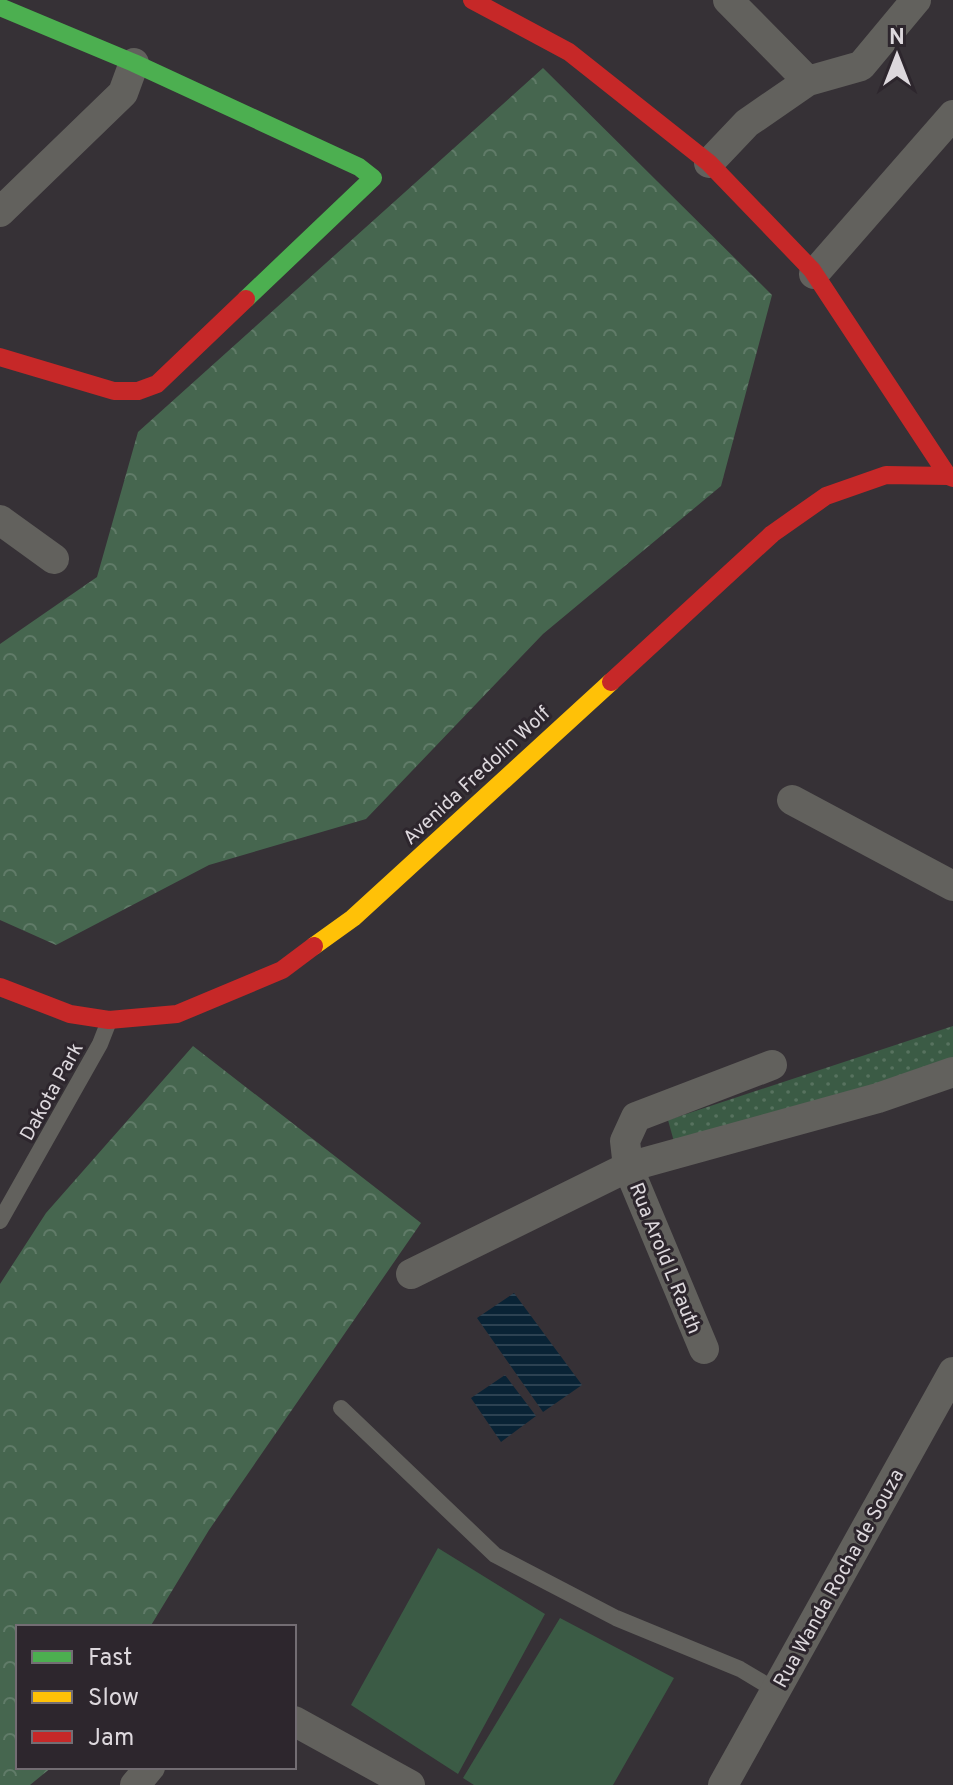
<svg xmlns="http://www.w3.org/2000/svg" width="953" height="1785" viewBox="0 0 953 1785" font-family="Overpass,sans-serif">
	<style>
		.forest { fill: url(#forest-crowns) }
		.park { fill: url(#park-dots) }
		.pitch { fill: #3b5b45 }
		.water { fill: url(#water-rules) }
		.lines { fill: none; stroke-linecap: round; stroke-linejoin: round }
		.lane { stroke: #62615d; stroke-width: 16 }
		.street { stroke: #62615d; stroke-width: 30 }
		.fast { stroke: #4caf50; stroke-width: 18 }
		.slow { stroke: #ffc107; stroke-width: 18 }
		.jam { stroke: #c62828; stroke-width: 18 }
		.labels { text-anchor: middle; stroke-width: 6; stroke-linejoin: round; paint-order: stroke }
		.street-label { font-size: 20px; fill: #ddd8dd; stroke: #2d262d }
	</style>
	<defs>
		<pattern id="forest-crowns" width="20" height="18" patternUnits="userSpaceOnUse" patternTransform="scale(2)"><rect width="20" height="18" fill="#46664f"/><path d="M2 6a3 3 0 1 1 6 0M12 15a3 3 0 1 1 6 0" fill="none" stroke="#607b68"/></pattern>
		<pattern id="park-dots" width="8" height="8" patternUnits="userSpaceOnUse" patternTransform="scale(2)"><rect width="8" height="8" fill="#3b5b45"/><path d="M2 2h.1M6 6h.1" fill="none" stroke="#57725f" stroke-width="1.8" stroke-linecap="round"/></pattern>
		<pattern id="water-rules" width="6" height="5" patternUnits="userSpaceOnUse" patternTransform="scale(2)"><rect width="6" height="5" fill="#092335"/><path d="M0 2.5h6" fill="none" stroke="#2c4252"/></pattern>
	</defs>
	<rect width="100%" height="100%" fill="#363136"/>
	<path class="forest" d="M543,68L772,295L721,486L543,634L366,819L209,865L56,945L0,920V644L97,577L138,432Z
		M193,1046L421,1223L209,1530L150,1627H18V1767H52L30,1785H0V1284L46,1213Z"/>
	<path class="park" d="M953,1026V1061L676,1149L668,1120Z"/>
	<path class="pitch" d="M438,1548L545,1614L458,1774L351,1705Z
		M560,1618L674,1678L613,1785H474L463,1778Z"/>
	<path class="water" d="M514,1293L582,1385L543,1412L477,1318Z
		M505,1375L536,1416L501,1442L471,1398Z"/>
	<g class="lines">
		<path class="lane" d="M0,1221L100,1044L109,1021
			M341,1408L495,1555L616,1618L740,1669L775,1690"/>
		<path class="street" d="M728,0L808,81
			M709,163L747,123L808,81L861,66L916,0
			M0,212L123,93L134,63
			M814,274L953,115
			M0,520L54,559
			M792,800L953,886
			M411,1274L628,1167L878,1098L953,1072
			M704,1349L628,1167L625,1141L636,1117L772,1065
			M294,1721L410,1785
			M135,1785L150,1767
			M723,1785L953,1372"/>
		<path class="fast" d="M0,7L134,63L359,167L373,178L246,299"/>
		<path class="slow" d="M314,946L353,918L611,682"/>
		<path class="jam" d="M472,0L569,52L709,163L812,270L948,476L953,478
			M0,357L114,391H138L157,384L246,299
			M611,682L772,534L826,496L886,475L948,476
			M0,987L70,1014L109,1020L177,1014L282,970L314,946"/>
	</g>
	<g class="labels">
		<g class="street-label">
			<text transform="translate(476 775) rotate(-43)" y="7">Avenida Fredolin Wolf</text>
			<text transform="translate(51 1091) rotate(-61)" y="7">Dakota Park</text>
			<text transform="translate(666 1258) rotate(68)" y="7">Rua Arold L Rauth</text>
			<text transform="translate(838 1578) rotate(-61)" y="7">Rua Wanda Rocha de Souza</text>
		</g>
	</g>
	<rect x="16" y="1625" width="280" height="144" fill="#2d262d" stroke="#736d73" stroke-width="2"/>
	<rect x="32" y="1651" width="40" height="12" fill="#4caf50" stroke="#736d73" stroke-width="2"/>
	<text x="88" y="1665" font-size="24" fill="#ddd8dd">Fast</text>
	<rect x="32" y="1691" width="40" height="12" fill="#ffc107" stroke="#736d73" stroke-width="2"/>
	<text x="88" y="1705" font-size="24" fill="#ddd8dd">Slow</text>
	<rect x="32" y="1731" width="40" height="12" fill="#c62828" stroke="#736d73" stroke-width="2"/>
	<text x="88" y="1745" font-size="24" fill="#ddd8dd">Jam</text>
	<g transform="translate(897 56)" stroke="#2d262d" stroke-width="6" paint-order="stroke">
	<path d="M0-6L14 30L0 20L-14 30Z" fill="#ddd8dd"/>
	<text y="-12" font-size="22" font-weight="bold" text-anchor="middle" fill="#ddd8dd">N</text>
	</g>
</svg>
